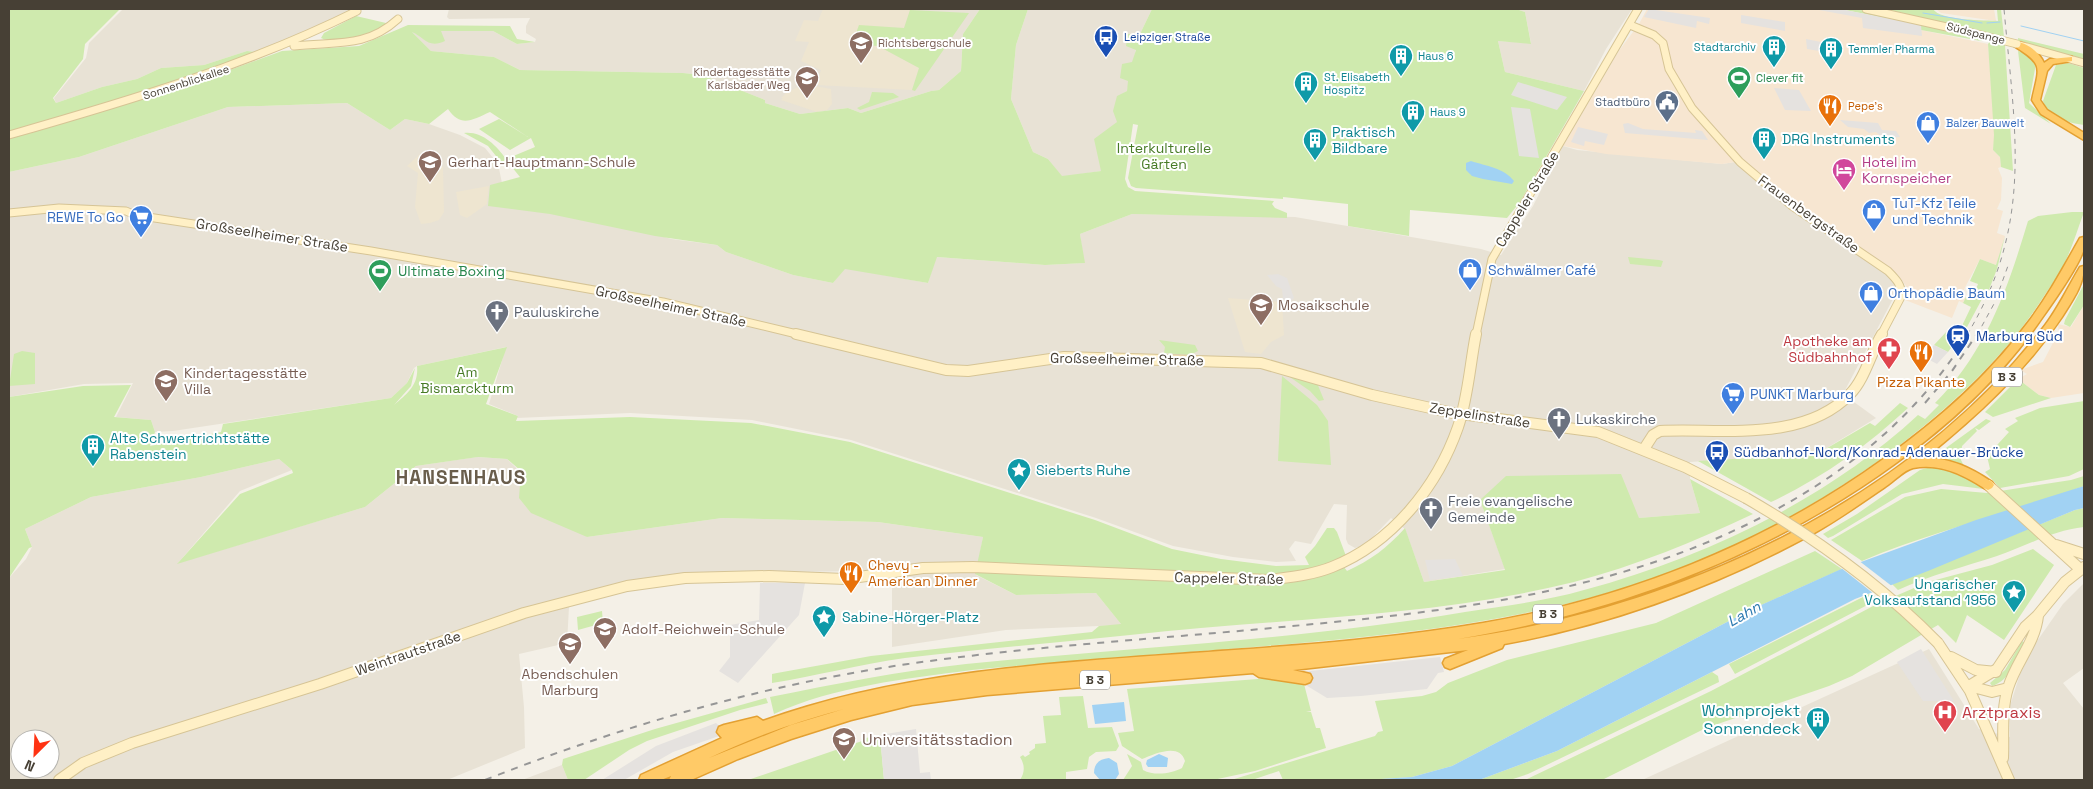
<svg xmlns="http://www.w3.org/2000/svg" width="2093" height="789" viewBox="0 0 2093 789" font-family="'Space Grotesk',sans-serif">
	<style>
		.residential { fill: #e8e2d5; fill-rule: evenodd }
		.commercial { fill: #f7e6d1 }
		.education { fill: #eee5d0 }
		.green { fill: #cfeaae }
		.parking { fill: #e5e2df }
		.water { fill: #a1d2f3 }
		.pier { fill: #f4f0e7 }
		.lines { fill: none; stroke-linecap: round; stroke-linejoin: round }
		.stream { stroke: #a1d2f3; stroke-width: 1 }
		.secondary-far1-casing { stroke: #d6c495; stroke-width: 9 }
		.secondary-casing { stroke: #d6c495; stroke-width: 12 }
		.highway-casing { stroke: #e3a032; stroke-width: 3 }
		.secondary-far1 { stroke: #fff0c6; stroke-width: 7 }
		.secondary { stroke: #fff0c6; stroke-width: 10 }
		.highway { fill: #ffca67; fill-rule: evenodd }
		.rail-far1 { stroke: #969696; stroke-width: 1; stroke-dasharray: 5 5; stroke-linecap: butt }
		.rail { stroke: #969696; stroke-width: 2; stroke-dasharray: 7 7; stroke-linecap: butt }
		.secondary-bridge-far1-casing { stroke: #d6c495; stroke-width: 9; stroke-linecap: butt }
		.secondary-bridge-casing { stroke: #d6c495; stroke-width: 12; stroke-linecap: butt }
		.secondary-bridge-far1 { stroke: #fff0c6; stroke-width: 7 }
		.secondary-bridge { stroke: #fff0c6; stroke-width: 10 }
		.labels { text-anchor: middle; stroke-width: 4; stroke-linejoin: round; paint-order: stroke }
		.far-street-label { font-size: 11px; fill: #474035; stroke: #fff }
		.far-transit-label { font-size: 11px; fill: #164399; stroke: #fff; text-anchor: start }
		.far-education-label { font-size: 11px; fill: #785e54; stroke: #fff; text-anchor: start }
		.far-culture-label { font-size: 11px; fill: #0d838f; stroke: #fff; text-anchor: start }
		.far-leisure-label { font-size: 11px; fill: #27864d; stroke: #fff; text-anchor: start }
		.far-service-label { font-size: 11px; fill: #4e5e75; stroke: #fff; text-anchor: end }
		.far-food-label { font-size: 11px; fill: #c56008; stroke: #fff; text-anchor: start }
		.far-shop-label { font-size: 11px; fill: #366cbe; stroke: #fff; text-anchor: start }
		.shield { fill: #fff; stroke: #7e7972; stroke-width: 1 }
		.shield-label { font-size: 12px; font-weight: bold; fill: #474035 }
		.culture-label { font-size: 14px; fill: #0d838f; stroke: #fff; text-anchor: start }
		.park-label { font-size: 14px; fill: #477b26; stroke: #fff }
		.education-label { font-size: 14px; fill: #785e54; stroke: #fff; text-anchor: start }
		.hotel-label { font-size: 14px; fill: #b23c85; stroke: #fff; text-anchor: start }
		.street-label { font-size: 14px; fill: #474035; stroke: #fff }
		.shop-label { font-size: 14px; fill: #366cbe; stroke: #fff; text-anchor: start }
		.leisure-label { font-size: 14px; fill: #27864d; stroke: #fff; text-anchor: start }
		.worship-label { font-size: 14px; fill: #5b616d; stroke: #fff; text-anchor: start }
		.transit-label { font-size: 14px; fill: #164399; stroke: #fff; text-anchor: start }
		.health-label { font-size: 14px; fill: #be3a42; stroke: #fff; text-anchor: end }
		.food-label { font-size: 14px; fill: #c56008; stroke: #fff }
		.water-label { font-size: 15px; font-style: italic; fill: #2978af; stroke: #fff }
		.near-culture-label { font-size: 16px; fill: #0d838f; stroke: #fff; text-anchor: end }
		.near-health-label { font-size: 16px; fill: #be3a42; stroke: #fff; text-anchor: start }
		.near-education-label { font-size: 16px; fill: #785e54; stroke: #fff; text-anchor: start }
		.district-label { font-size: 19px; font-weight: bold; letter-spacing: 1px; fill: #6a5e4c; stroke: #fff }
	</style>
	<rect width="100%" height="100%" fill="#f4f0e7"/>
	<path class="residential" d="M123,9H354L266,53L247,51L204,65L161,68L137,79L102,87L56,103L54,98L86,58L89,43Z
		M449,9H980L963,34L961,71L939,90L931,91L861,113L848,108L800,114L765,103V100L702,75L683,73L520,70L494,57L431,51L411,31H493L517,44L535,42L536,39L526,33V26L530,18L449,19L447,17Z
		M1028,9H1152L1140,34H1128L1136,49L1127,91L1117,97V122L1101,171L1062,177L1048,159L1033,152L1011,99L1016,45Z
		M1516,9H1632L1606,49L1584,91L1505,72L1498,41L1531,43L1525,12Z
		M347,103L390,130L405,119L429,124L460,135L485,148L498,164L502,183L671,239L717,245L726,252L793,275L833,283L845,268L928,283L936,257L1045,265L1084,263L1080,234L1132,214L1295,217L1481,249L1501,255L1533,206L1563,146L1577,150L1722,164L1735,162L1882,269L1895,281L1897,288L1895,295L1843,394L1876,418L1817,454L1690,462V479L1700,513L1639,518L1480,500L1505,569L1424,582L1405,529L1391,518L1365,545L1355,548L1348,544L1346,539L1347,505L1334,504L1311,544L1295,541L1289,549L1296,561L1276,562L1233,557L1173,546L1096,518L851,440L752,420L630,413L517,418L518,416L489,404L506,347L417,366L414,368L407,383L391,398L173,431L155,432L151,420L116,417L133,383L84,384L9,397V172L79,157L228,107Z
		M477,457L507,459L587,537L722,518L878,522L983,537L976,575L1016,595L1096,593L1122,625L1006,630L892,647V582L894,567L872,571L784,572L628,583L565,597L569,607L567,643L519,654L524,707L525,748L447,780H9V578L26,559L32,547L25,529L91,497L201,477L279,459L292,470L240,491L178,563L365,507L416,466ZM20,739H50V769H20Z
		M2084,583V668L2063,683L2084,709V780H1642L1929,649L1979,729L2010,737L2009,709L2020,674L2035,644L2063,604Z
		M562,765L568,780H522Z"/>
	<path class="commercial" d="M1647,9H1840L1921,30L1988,44L1995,135L1993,150L2000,157L2001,167L1998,168L2002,178L2001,200L1997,209L2003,211L1997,233L2005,236L1996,265L1980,259L1961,295L1966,297L1963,303L1959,301L1952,318L1905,300L1908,292L1906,286L1898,275L1797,204L1742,161L1722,164L1606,154L1563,146L1618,52L1639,24Z
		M1936,9H1994L1996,21L1941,13Z
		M2084,305V393L2051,398L2039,395L2018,379L2027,374L2020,370L2043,362L2055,339L2059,337L2058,324L2071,327Z"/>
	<path class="education" d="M823,9L910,10L904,28L859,26L852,44L878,46L919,68L912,90L816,85L821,70L801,61L809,42L795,41L804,20L818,21Z
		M809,85L831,89L832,104L827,110L817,112L781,100L783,98H781L786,93L798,87Z
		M420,154L433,159L443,167L444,212L439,220L430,223L421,224L415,207L418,173L407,166Z
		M489,186L487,204L467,218L460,215L456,192Z
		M1228,298L1282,302L1284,335L1271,342L1261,354L1245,352Z"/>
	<path class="green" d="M9,9H120L85,44L83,59L53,98L56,103L102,87L137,79L161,68L204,65L247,51L266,53L230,66L9,133Z
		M980,9H1028L1016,45L1011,99L1033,152L1048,159L1062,176L1101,171L1094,139L1117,122L1113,111L1117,96L1127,91L1128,81L1120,78L1122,64L1132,62L1136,50L1126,46L1128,34H1140L1152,9H1516L1525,12L1531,44L1498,41L1505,72L1584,91L1520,202L1507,218L1410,210L1409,236L1348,226V204L1283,197V199L1136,188L1131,186L1128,178L1138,125L1133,124L1125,179L1128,187L1135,191L1274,201L1272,204L1275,208L1287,213V218L1132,214L1080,234L1085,263L1045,265L937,257L928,283L845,269L833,283L793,275L726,252L717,245L655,236L550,214L488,206L490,185L520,177L507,161L508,165L504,166L488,146L464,133C482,131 496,145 506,159L535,147L531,138L510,150L479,129L499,119L528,137L490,112C472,120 461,128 448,109L429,124L405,119L390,130L347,103L228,107L79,157L9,172V139L194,83L282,51L359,46L408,25L510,26L517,39L535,42L517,44L493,31H441L445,41C428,49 424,37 412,32L431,51L494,57L520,70L683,73L702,75L765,100V103L800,114L848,108L861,113L931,91L939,90L961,71L963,34Z
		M1840,9C1884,9 1940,28 1983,39L1981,41L1921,30V25Z
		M1875,9H1933C1940,21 1986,20 1998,21L1997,10L1995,9H2001L2004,37Z
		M910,10L969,13L915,91L912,90L919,68L878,46L852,44L859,25L904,28Z
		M356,16L386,23C378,37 335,45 321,38L324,33Z
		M2018,38L2084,54V59L2018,41Z
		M1990,41L2005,45L2013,171L2001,167L2000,157L1993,150L1994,135L1988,44Z
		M2018,51L2028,54L2036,63L2029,103L2051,124L2025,108Z
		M2068,63L2084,68V125C2068,123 2049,117 2043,101L2056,65Z
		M872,92L893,93L899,97L860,110L857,108L869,102Z
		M2072,212H2084C2078,228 2073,245 2066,260C2061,272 2053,283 2046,293C2007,355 1954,404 1896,448C1821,504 1737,550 1648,580C1533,620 1411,633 1290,644C1184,653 1078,660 972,670C905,679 835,686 774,714L770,697C835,684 900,671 966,664C1133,647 1300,640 1465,612C1504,606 1546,601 1584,590C1705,557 1825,501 1918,415L1925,419L1939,405L1935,403C1986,352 2008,288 2028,221L2038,216Z
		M2005,236L1997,269L1985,300L1982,299L1967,327L1948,352L1934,345L1948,330L1959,332L1971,307L1963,303L1966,297L1972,299L1978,284L1970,281L1980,259L1996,265Z
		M1628,257L1659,260L1663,261L1661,267L1630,264Z
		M2084,284V305L2070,327L2064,324L2065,320Z
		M1159,340L1195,345L1198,351L1190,355L1164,353L1165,347Z
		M507,347L486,404L518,416L516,421L630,417L751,423L850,442L1095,520L1172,549L1221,559L1276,566L1309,565L1305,557L1315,546L1327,528H1334L1337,532L1346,556L1338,559L1347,571C1371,560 1387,548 1405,528L1424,582L1505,570L1480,500L1506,476L1621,474L1639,518L1700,513L1690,479L1753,514C1696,541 1635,566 1574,582C1429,618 1278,618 1130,635C1055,643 980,649 905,658C861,664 816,676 772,683V674L777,673L871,656L1092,632L1099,626L1121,624L1096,593L1016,595L975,574L983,537L878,522L722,518L587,537L531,513L519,498L521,471L507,459L478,457L416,466L365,507L177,564L240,494L293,473L292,470L279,459L201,477L91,497L25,529L32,547L29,548L9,578V397L83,386L131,385L114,417L151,420L155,432L150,446L221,432L223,424L391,398L407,383L415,368L411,386L394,405C407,394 419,385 417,366Z
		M22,351L35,353V384L9,386L14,354Z
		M1284,373L1317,383L1324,400L1319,401L1310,391Z
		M1282,376L1317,405L1328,421L1331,465L1278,461Z
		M2018,379L2039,395L2051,398L1993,417L1985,412Z
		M2084,401V469L2069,476L2000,488L1985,472L1990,469L1987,456L2009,432L2005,429L2018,421L2015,418L2040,408Z
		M1900,403L1908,408C1867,446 1822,478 1771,502L1698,461L1817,454L1870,423L1875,426Z
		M1986,419L1991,421L1979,430L1975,428L1977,431L1962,446L1961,460L1965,468L1932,458Z
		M1937,465L1973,480L1984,489L1943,484L1902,494L1833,536L1828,538L1823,534L1857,514L1920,470Z
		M2084,476V486C2011,514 1934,530 1862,561L1831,540L1905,497L1941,489L1987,493L2071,480Z
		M2084,508V527C2053,530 2027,546 1997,556C1964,567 1930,575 1898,590L1892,584L2075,510Z
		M2033,549L2054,565L2004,640L1967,615L1956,643L1938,625L1852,676L1829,686L1706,728L1602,780H1525L1711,691L1877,604L1928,582L1992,565Z
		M1815,551L1842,569L1750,610L1452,766L1412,777L1366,780H1283L1279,771L1252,780H1231L1375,736L1378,732L1383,731L1375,701L1422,696L1436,692L1448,683L1507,660L1656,623Z
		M1871,593L1879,599L1735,674L1729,664Z
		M602,611L603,623L578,630L577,617Z
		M2022,641L2025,643C2017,659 2011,680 1992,686L1990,683L2005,670Z
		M1712,672L1718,676L1719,682L1528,774L1510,780H1479L1557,751Z
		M1271,678L1304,684L1311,711L1306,712H1311L1316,728H1320L1326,748L1255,771L1213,780H1123L1132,766L1127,754L1141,762L1143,770C1154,776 1171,774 1182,768L1185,761C1180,742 1154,754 1142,759L1122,746L1118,733L1134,731L1127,689Z
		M1083,696L1088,728L1112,727L1119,746L1116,751L1096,752L1089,757L1087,769L1066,772V779L1020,780C1025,772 1025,765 1020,757L1023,755L1025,757L1030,754L1029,752L1035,748V744L1046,743L1043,716L1061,715L1059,697Z
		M766,698L768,703L740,710L647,741L629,750L584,780H568L562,765L563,759L655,729Z
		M880,735L884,780H748L862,741L861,739Z"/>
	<path class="parking" d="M1649,9L1710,18L1709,24L1697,21L1696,28L1644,17Z
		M1814,9H1840L1921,25L1922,36L1863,28L1862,18Z
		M1741,15L1785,22V31L1741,23Z
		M1806,39L1836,45L1838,54L1807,49Z
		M1518,82L1567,97L1557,110L1511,95Z
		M1774,88L1799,90L1811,111L1785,110Z
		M1511,107L1530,109L1539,158L1519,156Z
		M1840,120L1878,123L1882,130L1896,131L1900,137L1883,138L1876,132L1869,133L1864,129L1848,127Z
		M1628,123L1643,129L1696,133L1695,130L1702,131L1708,140L1625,133L1623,124Z
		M1578,127L1608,134L1604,145L1585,141L1584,146L1571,142Z
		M1278,274L1287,278L1294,298L1288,304L1283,299L1282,289L1276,286L1267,275Z
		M1934,345L1948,352L1937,364L1924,357Z
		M1455,559L1463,576L1430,580L1425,560Z
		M760,583H805L799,615L738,683L719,671L730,657V625L759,620Z
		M1921,649L1954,701H1923L1897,662Z
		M1440,657L1444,672L1438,673L1427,689L1361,696L1327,698L1304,684L1305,678L1301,672Z
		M716,723L724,730L722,735L673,752L624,780H602L656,746Z
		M916,729L920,773L930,772L931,780H884L880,735Z"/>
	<path class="water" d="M1471,161C1486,166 1504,168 1514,181L1512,184L1483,179L1472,176L1466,170V163Z
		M2084,486V508L2075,510L1928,571L1855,599L1557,751L1479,780H1366L1412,777L1452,766L1750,610L1839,570L1976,520Z
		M1124,702L1126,721L1095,724L1092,705Z
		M1159,754L1168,758L1167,767H1148L1146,764L1147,760Z
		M1109,758L1117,763L1119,774L1115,780H1100L1094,773C1094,763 1100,759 1109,758Z"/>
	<path class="pier" d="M1858,560L1893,587L1874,594L1840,567Z"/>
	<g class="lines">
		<path class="stream" d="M1923,13L1982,23
			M1987,23L2000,22
			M2021,26L2084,41"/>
		<g class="secondary-far1-casing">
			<path id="secondary-far1" d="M1866,9L1969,32
				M1630,25L1654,35L1663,43L1669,69L1692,108L1740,162L1792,206L1888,271C1896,279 1903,286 1901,297L1881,335
				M2020,45L2084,63
				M294,46C334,41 365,49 398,19
				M9,135C128,101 246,66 357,11
				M9,213L59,208L126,211L135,215L371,251L663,302L801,335
				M1476,335L1492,259L1638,9"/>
		</g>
		<g class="secondary-casing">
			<path id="secondary" d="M796,334L946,370L968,371L1064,357L1261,363L1372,395L1453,413L1598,432L1685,467L1746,498
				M1644,449L1653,435L1660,431C1721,428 1803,443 1850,394C1865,379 1871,352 1882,334
				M1988,485L2080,569
				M2056,545L2084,554
				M1938,643L1970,691L2009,780
				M1951,657L1976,670L1996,672
				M1969,686L1997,669L2025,627L2037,616L2065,582L2084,567
				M1969,686L1992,692L2008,688
				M2003,758C2004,735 2001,710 2008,688C2016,662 2035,643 2038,616
				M59,780L83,763L132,743L320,684L524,613L627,586L685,578L769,576L845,579L923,568L973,567L1269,580C1291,577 1312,575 1332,567C1392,543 1437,487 1458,427C1468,398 1470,364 1476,334"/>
		</g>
		<g class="highway-casing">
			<path id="highway" d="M2014,42C2026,41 2040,53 2044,63L2050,59L2072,57V61L2053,64L2047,71L2040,100L2047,110L2084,133V140L2041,114L2032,100C2039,67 2045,65 2014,46Z
				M2084,237C2084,240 2085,245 2084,248C2081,263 2052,304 2042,318C2003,375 1952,423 1896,463C1767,557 1615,613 1458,639C1675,609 1907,504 2043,328C2058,309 2068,287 2080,267L2084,266C2084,285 2072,301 2062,317C2025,372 1976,417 1925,458C1951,458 1971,468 1992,482L1994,485L1992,488L1988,490L1984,488C1962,474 1940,463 1913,468C1904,470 1893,482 1885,487C1860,504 1835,522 1809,536C1714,587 1609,625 1504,644L1502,648L1450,669L1445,667L1443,663L1445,659L1468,650L1293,670L1310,674L1312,678L1310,682L1305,684L1259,677L1253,673L987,695L912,705L851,720L791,739L738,759L691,780H669L671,776L661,780H639L641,775L722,738L717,732L719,727L724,725L757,717L763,721C912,667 1077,662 1234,650C1318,644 1401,637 1483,623C1625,599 1764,545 1882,460C1936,422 1986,378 2026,325C2047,298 2063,268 2080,238ZM844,709L791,725L709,758C753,737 798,721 844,709Z"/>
		</g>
		<use href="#secondary-far1" class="secondary-far1"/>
		<use href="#secondary" class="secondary"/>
		<use href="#highway" class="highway"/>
		<path class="rail-far1" d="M1967,335C2034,223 2015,132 2004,9
			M1977,335L1995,302L2009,263"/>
		<path class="rail" d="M1925,403L1952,371L1977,334
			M485,780C622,726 762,685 908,664C1032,646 1157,639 1282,627C1379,618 1479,608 1574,585C1726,549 1885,472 1968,334"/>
		<g class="secondary-bridge-far1-casing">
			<path id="secondary-bridge-far1" d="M1969,32L2017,44"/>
		</g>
		<g class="secondary-bridge-casing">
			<path id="secondary-bridge" d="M1746,498C1817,539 1881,585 1938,643"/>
		</g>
		<use href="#secondary-bridge-far1" class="secondary-bridge-far1"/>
		<use href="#secondary-bridge" class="secondary-bridge"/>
	</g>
	<defs>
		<g id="bus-pin" transform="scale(1.25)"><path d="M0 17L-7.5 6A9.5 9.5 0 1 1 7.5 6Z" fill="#1a4fb4" stroke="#fff"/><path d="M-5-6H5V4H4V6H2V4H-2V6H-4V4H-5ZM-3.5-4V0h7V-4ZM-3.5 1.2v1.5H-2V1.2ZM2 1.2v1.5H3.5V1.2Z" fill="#fff"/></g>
		<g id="school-pin" transform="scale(1.25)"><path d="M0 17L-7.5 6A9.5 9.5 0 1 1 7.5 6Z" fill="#8d6e63" stroke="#fff"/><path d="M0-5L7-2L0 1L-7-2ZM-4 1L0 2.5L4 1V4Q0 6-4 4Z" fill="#fff"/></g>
		<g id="building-pin" transform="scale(1.25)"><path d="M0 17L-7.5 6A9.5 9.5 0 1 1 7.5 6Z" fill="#0f9aa8" stroke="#fff"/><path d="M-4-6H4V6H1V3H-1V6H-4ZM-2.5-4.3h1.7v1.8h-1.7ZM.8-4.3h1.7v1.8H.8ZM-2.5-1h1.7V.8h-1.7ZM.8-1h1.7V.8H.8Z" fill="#fff"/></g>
		<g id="stadium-pin" transform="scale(1.25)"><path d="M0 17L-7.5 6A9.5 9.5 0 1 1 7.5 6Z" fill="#2e9e5b" stroke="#fff"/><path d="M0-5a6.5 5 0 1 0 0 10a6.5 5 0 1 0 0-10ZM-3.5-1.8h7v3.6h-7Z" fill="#fff"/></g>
		<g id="civic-pin" transform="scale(1.25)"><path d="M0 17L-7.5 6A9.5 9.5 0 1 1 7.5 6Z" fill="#5c6f8a" stroke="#fff"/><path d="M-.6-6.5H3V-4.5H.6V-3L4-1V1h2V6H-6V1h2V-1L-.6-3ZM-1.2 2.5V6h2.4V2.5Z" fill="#fff"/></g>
		<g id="restaurant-pin" transform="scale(1.25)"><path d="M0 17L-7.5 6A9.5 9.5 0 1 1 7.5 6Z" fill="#e8710a" stroke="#fff"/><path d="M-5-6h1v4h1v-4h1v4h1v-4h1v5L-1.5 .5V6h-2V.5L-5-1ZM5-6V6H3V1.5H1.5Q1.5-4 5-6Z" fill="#fff"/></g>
		<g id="shop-pin" transform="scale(1.25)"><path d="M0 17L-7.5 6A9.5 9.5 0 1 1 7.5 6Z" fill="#3f7fe0" stroke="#fff"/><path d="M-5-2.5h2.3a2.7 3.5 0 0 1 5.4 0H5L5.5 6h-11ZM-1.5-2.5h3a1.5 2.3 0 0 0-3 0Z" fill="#fff"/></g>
		<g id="hotel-pin" transform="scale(1.25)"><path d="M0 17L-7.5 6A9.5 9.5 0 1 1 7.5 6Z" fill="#d1479c" stroke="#fff"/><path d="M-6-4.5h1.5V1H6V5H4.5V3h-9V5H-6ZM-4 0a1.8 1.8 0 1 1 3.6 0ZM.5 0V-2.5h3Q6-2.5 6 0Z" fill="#fff"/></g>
		<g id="supermarket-pin" transform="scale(1.25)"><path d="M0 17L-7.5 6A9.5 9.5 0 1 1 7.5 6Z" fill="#3f7fe0" stroke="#fff"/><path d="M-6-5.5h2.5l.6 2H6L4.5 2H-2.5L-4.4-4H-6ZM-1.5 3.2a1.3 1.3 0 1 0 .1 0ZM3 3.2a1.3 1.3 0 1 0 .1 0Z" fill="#fff"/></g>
		<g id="church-pin" transform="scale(1.25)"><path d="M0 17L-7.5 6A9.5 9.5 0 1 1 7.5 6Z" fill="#6b7280" stroke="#fff"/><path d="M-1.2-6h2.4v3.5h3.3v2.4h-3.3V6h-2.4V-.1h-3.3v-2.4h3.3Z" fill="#fff"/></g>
		<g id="station-pin" transform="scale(1.25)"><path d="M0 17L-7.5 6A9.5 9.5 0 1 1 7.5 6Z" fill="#1a4fb4" stroke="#fff"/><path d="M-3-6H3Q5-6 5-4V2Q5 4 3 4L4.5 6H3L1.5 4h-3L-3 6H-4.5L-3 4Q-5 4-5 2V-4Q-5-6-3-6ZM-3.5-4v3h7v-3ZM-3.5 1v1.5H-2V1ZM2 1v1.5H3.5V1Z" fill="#fff"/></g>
		<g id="pharmacy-pin" transform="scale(1.25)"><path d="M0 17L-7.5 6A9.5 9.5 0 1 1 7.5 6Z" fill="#e0444e" stroke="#fff"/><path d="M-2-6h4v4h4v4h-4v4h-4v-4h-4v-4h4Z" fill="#fff"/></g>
		<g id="sight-pin" transform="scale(1.25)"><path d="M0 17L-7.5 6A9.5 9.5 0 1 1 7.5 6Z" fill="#0f9aa8" stroke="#fff"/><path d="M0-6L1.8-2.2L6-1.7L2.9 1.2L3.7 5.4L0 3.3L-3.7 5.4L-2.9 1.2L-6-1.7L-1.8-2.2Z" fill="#fff"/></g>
		<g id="hospital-pin" transform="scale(1.25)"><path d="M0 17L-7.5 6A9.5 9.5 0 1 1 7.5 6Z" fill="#e0444e" stroke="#fff"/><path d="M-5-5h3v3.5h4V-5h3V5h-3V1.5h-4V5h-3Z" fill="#fff"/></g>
		<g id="university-pin" transform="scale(1.25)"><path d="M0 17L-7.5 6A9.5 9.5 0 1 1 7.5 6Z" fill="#8d6e63" stroke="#fff"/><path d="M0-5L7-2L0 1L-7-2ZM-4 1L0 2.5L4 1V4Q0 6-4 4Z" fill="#fff"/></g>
	</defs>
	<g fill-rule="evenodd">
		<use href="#bus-pin" x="1106" y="37"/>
		<use href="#school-pin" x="861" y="43"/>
		<use href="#building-pin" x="1774" y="47"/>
		<use href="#building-pin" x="1831" y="49"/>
		<use href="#building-pin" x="1401" y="56"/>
		<use href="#school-pin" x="807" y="78"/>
		<use href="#stadium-pin" x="1739" y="78"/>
		<use href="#building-pin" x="1306" y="83"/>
		<use href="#civic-pin" x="1667" y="102"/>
		<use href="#restaurant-pin" x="1830" y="106"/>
		<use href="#building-pin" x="1413" y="112"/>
		<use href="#shop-pin" x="1928" y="123"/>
		<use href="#building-pin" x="1764" y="139"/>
		<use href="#building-pin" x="1315" y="140"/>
		<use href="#school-pin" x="430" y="162"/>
		<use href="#hotel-pin" x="1844" y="170"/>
		<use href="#shop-pin" x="1874" y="211"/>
		<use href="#supermarket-pin" x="141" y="217"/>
		<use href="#shop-pin" x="1470" y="270"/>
		<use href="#stadium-pin" x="380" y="271"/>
		<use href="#shop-pin" x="1871" y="293"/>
		<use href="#school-pin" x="1261" y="305"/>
		<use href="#church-pin" x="497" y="312"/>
		<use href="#station-pin" x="1958" y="336"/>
		<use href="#pharmacy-pin" x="1889" y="349"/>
		<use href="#restaurant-pin" x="1921" y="352"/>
		<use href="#school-pin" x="166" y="381"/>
		<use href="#supermarket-pin" x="1733" y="394"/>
		<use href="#church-pin" x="1559" y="419"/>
		<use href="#building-pin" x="93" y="446"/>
		<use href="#bus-pin" x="1717" y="452"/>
		<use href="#sight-pin" x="1019" y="470"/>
		<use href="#church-pin" x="1431" y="509"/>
		<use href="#restaurant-pin" x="851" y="573"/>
		<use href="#sight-pin" x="2014" y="592"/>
		<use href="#sight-pin" x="824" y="617"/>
		<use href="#school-pin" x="605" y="629"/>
		<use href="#school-pin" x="570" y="644"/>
		<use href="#hospital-pin" x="1945" y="712"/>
		<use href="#building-pin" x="1818" y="719"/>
		<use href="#university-pin" x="844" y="739"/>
	</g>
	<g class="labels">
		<g class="far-street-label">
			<text transform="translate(1976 33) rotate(14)" y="4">Südspange</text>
			<text transform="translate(186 82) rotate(-18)" y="4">Sonnenblickallee</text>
		</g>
		<g class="far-transit-label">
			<text x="1124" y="41">Leipziger Straße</text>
		</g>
		<g class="far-education-label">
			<text x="878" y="47">Richtsbergschule</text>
			<text x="790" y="76" text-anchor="end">Kindertagesstätte<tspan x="790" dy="13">Karlsbader Weg</tspan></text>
		</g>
		<g class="far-culture-label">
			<text x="1756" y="51" text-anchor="end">Stadtarchiv</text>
			<text x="1848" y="53">Temmler Pharma</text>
			<text x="1418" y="60">Haus 6</text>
			<text x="1324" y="81">St. Elisabeth<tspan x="1324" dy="13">Hospitz</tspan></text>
			<text x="1430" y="116">Haus 9</text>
		</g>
		<g class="far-leisure-label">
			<text x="1756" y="82">Clever fit</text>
		</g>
		<g class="far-service-label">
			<text x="1650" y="106">Stadtbüro</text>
		</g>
		<g class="far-food-label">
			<text x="1848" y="110">Pepe's</text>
		</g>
		<g class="far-shop-label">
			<text x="1946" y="127">Balzer Bauwelt</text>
		</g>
		<g class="shield">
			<rect x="1992" y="367.5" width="30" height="19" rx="4"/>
			<rect x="1533" y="604.5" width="30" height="19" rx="4"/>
			<rect x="1080" y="670.5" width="30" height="19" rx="4"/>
		</g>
		<g class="shield-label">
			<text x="2007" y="381">B 3</text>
			<text x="1548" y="618">B 3</text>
			<text x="1095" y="684">B 3</text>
		</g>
		<g class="culture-label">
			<text x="1332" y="137">Praktisch<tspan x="1332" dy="16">Bildbare</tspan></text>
			<text x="1782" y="144">DRG Instruments</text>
			<text x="110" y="443">Alte Schwertrichtstätte<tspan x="110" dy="16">Rabenstein</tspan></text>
			<text x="1036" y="475">Sieberts Ruhe</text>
			<text x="1996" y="589" text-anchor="end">Ungarischer<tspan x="1996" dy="16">Volksaufstand 1956</tspan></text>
			<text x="842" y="622">Sabine-Hörger-Platz</text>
		</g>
		<g class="park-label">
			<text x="1164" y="153">Interkulturelle<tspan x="1164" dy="16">Gärten</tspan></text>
			<text x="467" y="377">Am<tspan x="467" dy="16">Bismarckturm</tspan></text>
		</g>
		<g class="education-label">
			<text x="448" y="167">Gerhart-Hauptmann-Schule</text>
			<text x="1278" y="310">Mosaikschule</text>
			<text x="184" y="378">Kindertagesstätte<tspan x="184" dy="16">Villa</tspan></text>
			<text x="622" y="634">Adolf-Reichwein-Schule</text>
			<text x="570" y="679" text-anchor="middle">Abendschulen<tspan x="570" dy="16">Marburg</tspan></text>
		</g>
		<g class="hotel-label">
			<text x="1862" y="167">Hotel im<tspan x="1862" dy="16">Kornspeicher</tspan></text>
		</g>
		<g class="street-label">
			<text transform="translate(1527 199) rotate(-59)" y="5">Cappeler Straße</text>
			<text transform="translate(1809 214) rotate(36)" y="5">Frauenbergstraße</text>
			<text transform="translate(272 235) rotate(9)" y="5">Großseelheimer Straße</text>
			<text transform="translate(671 306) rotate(12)" y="5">Großseelheimer Straße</text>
			<text transform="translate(1127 359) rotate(1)" y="5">Großseelheimer Straße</text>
			<text transform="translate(1480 415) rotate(9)" y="5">Zeppelinstraße</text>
			<text transform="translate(1229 578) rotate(1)" y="5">Cappeler Straße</text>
			<text transform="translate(408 653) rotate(-19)" y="5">Weintrautstraße</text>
		</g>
		<g class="shop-label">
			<text x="1892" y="208">TuT-Kfz Teile<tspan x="1892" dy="16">und Technik</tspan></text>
			<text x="124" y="222" text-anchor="end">REWE To Go</text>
			<text x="1488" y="275">Schwälmer Café</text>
			<text x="1888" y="298">Orthopädie Baum</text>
			<text x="1750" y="399">PUNKT Marburg</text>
		</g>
		<g class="leisure-label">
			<text x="398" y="276">Ultimate Boxing</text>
		</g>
		<g class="worship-label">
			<text x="514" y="317">Pauluskirche</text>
			<text x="1576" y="424">Lukaskirche</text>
			<text x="1448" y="506">Freie evangelische<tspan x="1448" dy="16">Gemeinde</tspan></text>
		</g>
		<g class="transit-label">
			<text x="1976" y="341">Marburg Süd</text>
			<text x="1734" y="457">Südbanhof-Nord/Konrad-Adenauer-Brücke</text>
		</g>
		<g class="health-label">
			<text x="1872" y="346">Apotheke am<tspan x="1872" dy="16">Südbahnhof</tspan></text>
		</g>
		<g class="food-label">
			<text x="1921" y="387">Pizza Pikante</text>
			<text x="868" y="570" text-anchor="start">Chevy -<tspan x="868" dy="16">American Dinner</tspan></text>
		</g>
		<g class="water-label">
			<text transform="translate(1744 614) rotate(-29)" y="5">Lahn</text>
		</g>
		<g class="near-culture-label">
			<text x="1800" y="716">Wohnprojekt<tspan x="1800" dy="18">Sonnendeck</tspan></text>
		</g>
		<g class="near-health-label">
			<text x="1962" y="718">Arztpraxis</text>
		</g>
		<g class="near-education-label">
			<text x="862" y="745">Universitätsstadion</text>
		</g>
		<g class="district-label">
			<text x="461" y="484">HANSENHAUS</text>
		</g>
	</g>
	<rect width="2093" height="789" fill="none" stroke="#474035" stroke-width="20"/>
	<g transform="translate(35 754) rotate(204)"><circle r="24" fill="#ffffff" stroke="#b5b3ae"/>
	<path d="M0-4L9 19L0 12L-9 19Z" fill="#ff3313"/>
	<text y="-8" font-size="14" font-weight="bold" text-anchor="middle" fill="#474035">N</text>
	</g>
</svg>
